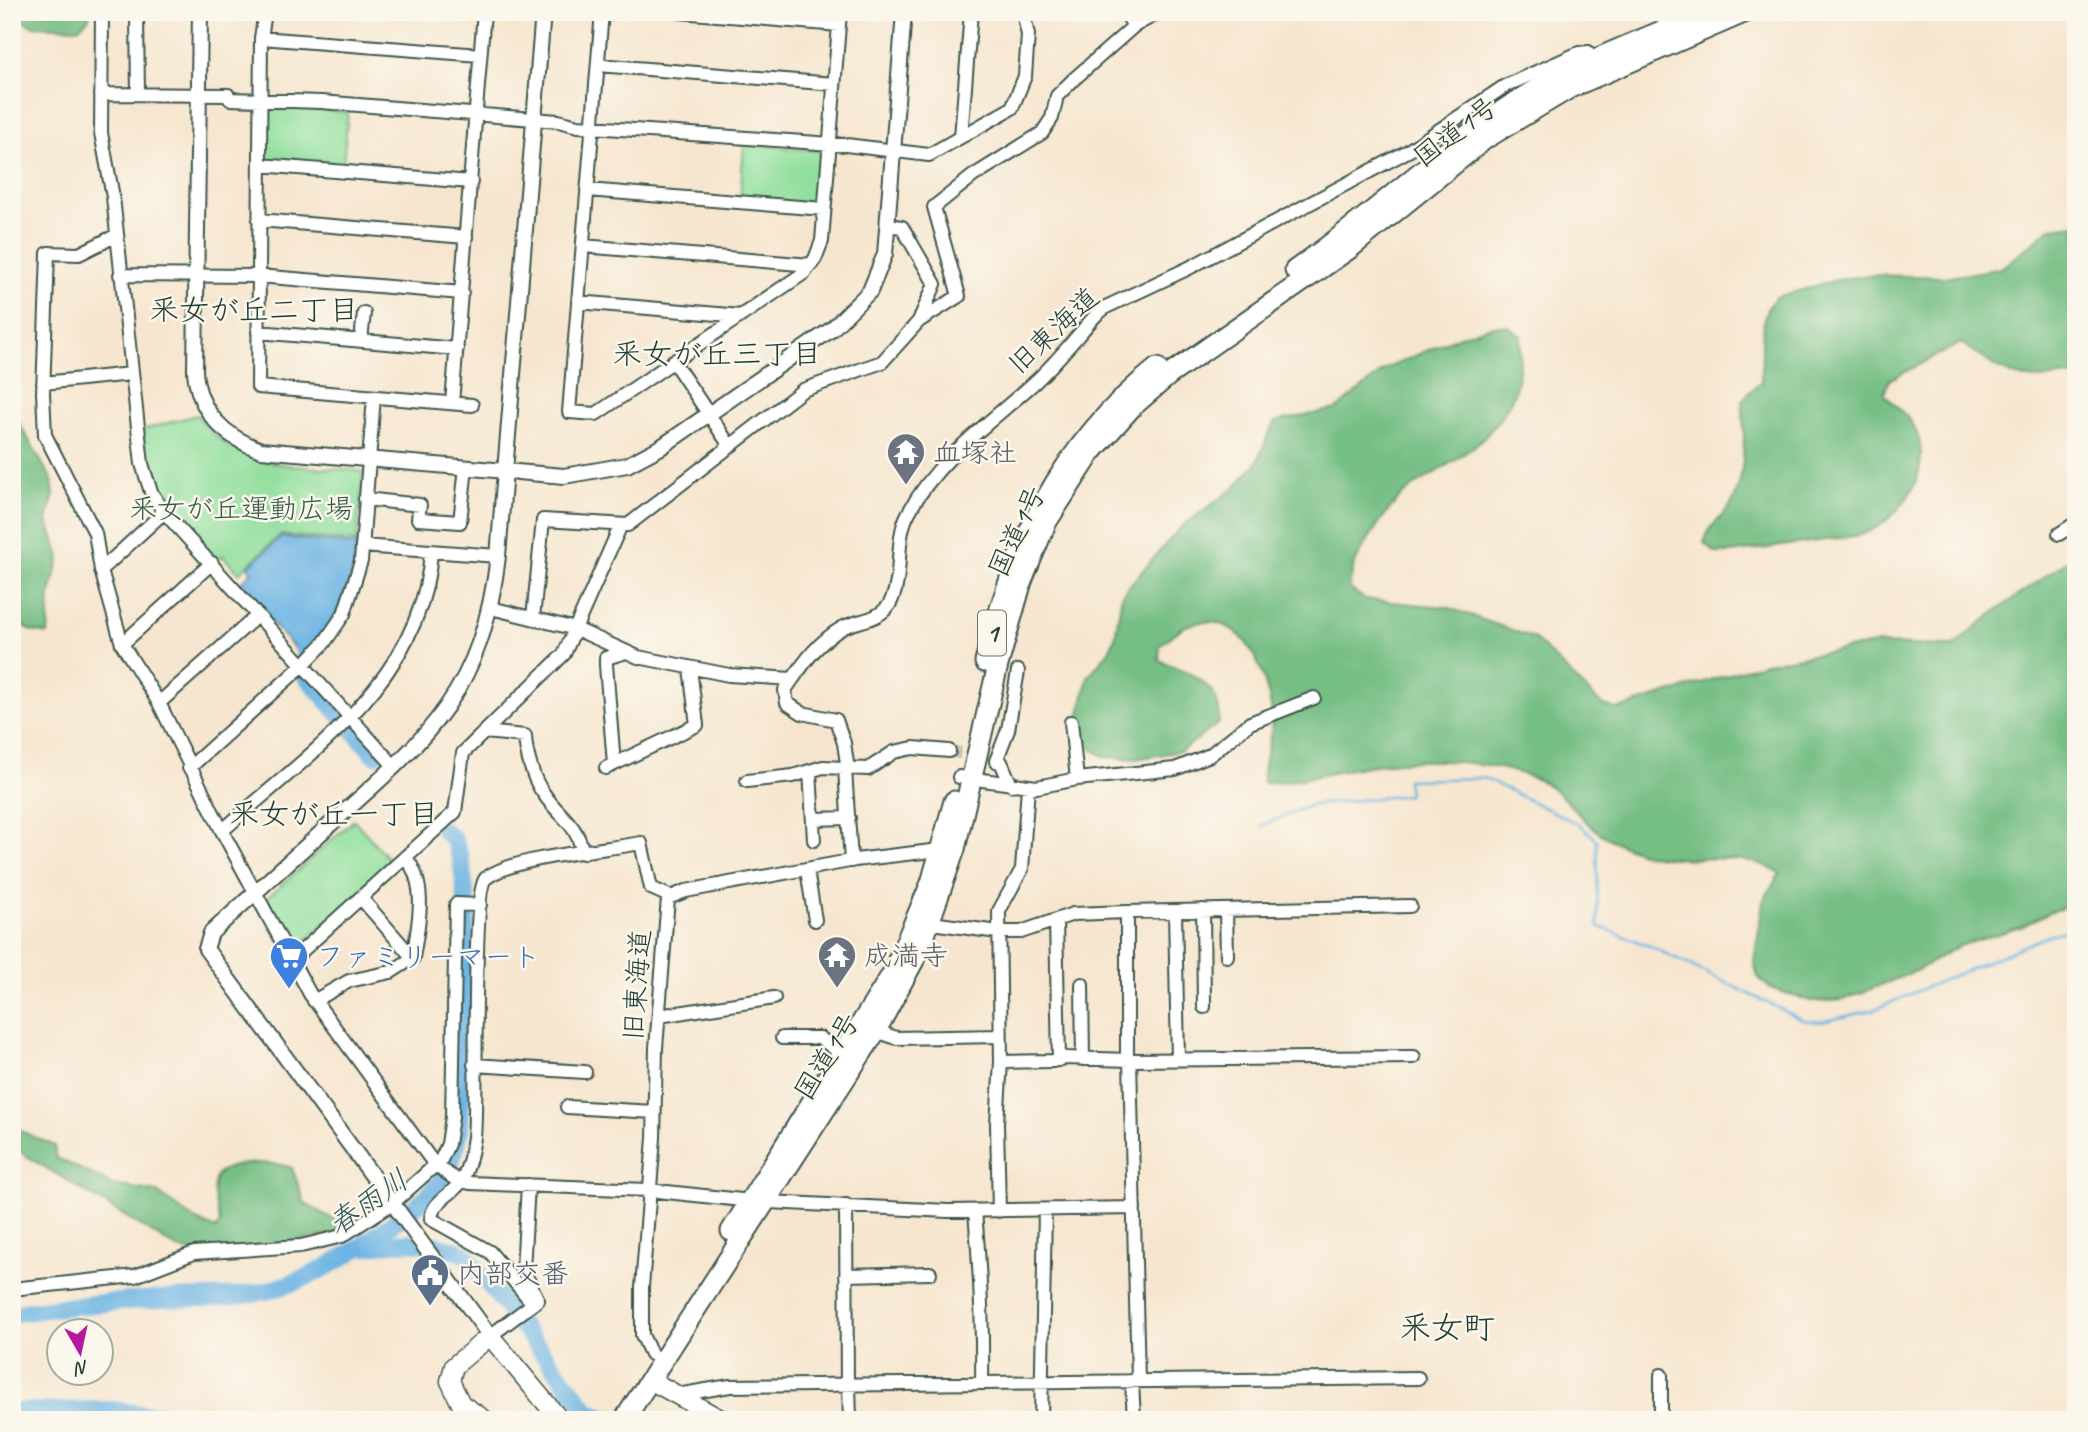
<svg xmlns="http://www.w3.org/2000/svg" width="2088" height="1432" viewBox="0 0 2088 1432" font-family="Caveat,'Klee One',sans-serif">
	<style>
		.green { fill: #90df9d; stroke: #588e68; stroke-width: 2 }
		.forest { fill: #74be84; stroke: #4a7e5c; stroke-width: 2 }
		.water { fill: #6cb4e3; stroke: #46788c; stroke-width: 2 }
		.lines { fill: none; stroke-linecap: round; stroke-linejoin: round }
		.stream { stroke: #6cb4e3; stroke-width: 2.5 }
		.river { stroke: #6cb4e3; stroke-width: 18 }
		.minor-tunnel { stroke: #cbc4b0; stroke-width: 12; stroke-dasharray: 12 6; stroke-linecap: butt }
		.minor-casing { stroke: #3f564b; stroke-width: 16 }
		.tertiary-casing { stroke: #3f564b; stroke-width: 18 }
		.secondary-casing { stroke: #3f564b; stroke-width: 21 }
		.trunk-casing { stroke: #3f564b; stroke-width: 23 }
		.minor { stroke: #fff; stroke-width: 12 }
		.tertiary { stroke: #fff; stroke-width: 14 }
		.secondary { stroke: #fff; stroke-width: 18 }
		.trunk { stroke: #fff; stroke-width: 19 }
		.labels { text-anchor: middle; stroke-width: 5; stroke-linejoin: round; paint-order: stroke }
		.shield { fill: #fbf7ec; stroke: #61756b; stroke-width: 2 }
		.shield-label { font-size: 26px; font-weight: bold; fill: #1f3d34 }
		.street-label { font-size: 28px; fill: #1f3d34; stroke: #fbf7ec }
		.worship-label { font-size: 28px; fill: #5b616d; stroke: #fbf7ec; text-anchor: start }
		.park-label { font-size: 28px; fill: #365d49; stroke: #fbf7ec }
		.shop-label { font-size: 28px; fill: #366cbe; stroke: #fbf7ec; text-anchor: start }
		.service-label { font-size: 28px; fill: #4e5e75; stroke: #fbf7ec; text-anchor: start }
		.neighbourhood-label { font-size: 30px; fill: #1f3d34; stroke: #fbf7ec }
		.water-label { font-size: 30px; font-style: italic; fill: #325b60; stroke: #fbf7ec }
		.quarter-label { font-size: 32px; fill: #1f3d34; stroke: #fbf7ec }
	</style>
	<rect width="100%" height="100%" fill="#fbf7ec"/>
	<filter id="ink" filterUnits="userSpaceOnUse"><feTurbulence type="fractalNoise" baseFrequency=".0143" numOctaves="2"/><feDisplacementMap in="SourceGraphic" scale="14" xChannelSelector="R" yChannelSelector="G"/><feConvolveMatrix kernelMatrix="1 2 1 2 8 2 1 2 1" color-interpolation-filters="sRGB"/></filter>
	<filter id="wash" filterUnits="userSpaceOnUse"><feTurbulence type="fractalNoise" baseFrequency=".00686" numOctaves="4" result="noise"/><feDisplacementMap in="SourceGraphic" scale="28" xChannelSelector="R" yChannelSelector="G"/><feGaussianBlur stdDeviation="1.57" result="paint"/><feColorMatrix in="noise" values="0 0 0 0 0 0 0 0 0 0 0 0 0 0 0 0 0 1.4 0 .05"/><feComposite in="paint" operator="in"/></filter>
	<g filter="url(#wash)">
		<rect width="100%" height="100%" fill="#f6e6cf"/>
		<path class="green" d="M268,106L348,112L343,166L269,161L264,156L265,110Z
			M744,144L822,151L826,154L821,201L816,205L740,199Z
			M197,415C237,472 298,465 361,471L363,473L357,542L280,535L239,573L223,556L217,559C168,510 152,502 142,430Z
			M354,820L392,863L296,949L291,950L266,904L267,898Z"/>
		<path class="forest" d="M12,12H89V18L78,28L32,26L12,16Z
			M2076,225V375C2016,385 2008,375 1961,343L1889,380L1884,394C1894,405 1911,418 1916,431C1935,474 1896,527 1855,536L1730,553H1716L1704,543C1710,522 1722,520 1732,503C1746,479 1745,428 1742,400L1761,381L1763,323L1767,309L1776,297L1836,280L1869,275L1950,277L2001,268L2051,228Z
			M1493,326H1508L1521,336C1520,359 1520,384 1509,404C1485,448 1451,461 1413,487C1393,501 1381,520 1368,540C1357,557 1350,569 1350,589L1365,599L1380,601L1447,607L1534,638L1603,706L1618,709L1765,663L1875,644L1954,646C1990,612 2036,584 2076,554V906L2051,911L2021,927L1959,946L1916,971L1843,1000L1814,1002L1770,988L1758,977L1754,962L1763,901L1780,873C1737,847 1685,867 1639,852C1625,847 1603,837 1592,827C1574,812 1559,787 1536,779C1485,759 1421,757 1368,766C1333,772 1298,782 1263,783C1261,761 1272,742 1272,720C1272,702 1266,684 1260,668C1247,635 1223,612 1186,626C1177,630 1168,640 1160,645L1159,660C1190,674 1223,683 1219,723L1181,751L1136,759L1105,757L1092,749L1078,723L1088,677L1109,651L1115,638L1122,594L1181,527L1233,489L1256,464L1274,422L1336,409L1387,368L1462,335Z
			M12,411L52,480L54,495L47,520L60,557L50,594L48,634L31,631L12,619Z
			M12,1127L55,1146V1157L113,1185L157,1192L192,1218L216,1229L220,1222C217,1209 211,1192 215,1179C221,1160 277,1161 292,1168L305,1204L339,1222L338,1233C294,1240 217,1264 177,1248L12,1147Z"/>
		<path class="water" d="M281,537L357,545C354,587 336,620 309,652L304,648L297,651L238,585L252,572L248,567Z"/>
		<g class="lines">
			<path class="stream" d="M1261,826L1311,805L1409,795L1407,780L1484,778L1580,825L1597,840L1598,926L1652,947L1803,1020L1821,1022L1873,1010L2052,934L2076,929"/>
			<path class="river" d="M304,645V653
				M305,675L375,755
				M366,1247C401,1240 432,1240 465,1254L589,1412L613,1420
				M12,1314C62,1306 110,1302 160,1299C196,1298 231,1299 266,1291C310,1281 352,1253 388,1227C429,1198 452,1180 460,1129L466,898L461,859L453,838L444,831
				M12,1412L111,1410L195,1420"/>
		</g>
	</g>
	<g filter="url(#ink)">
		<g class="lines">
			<path class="minor-tunnel" d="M949,751L986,758"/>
			<g class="minor-casing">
				<path id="minor" d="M102,12L101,133L113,197L142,464L151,492L164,512L395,767
					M265,12L261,38L258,387L472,405
					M602,12L569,412L596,414L804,273L815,259L822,241L840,12
					M680,12L839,25
					M1125,12L1134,26
					M261,38L480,55
					M598,65L834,84
					M101,94L228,95L230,99L321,102L558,121L578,126L846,145L929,155L1012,108L1025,76L1028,35L1023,12
					M138,94L137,16L141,12
					M961,137L971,12
					M260,165L471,182
					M587,190L824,209
					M259,220L466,237
					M888,225L902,227L935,284L919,321
					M115,236L79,254L48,253L43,393L45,435L95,533L101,570L122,644L159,703L222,831L310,994L435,1165L455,1179L470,1183L648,1190L751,1201L948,1211L1134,1208
					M583,246L811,265
					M120,275L258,276L462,293
					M578,302L741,316
					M258,332L457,349
					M361,340L364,313
					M673,361L730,446
					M43,383L131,374
					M452,403L484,12
					M365,499L420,505L418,519L460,522L466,467
					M2059,534L2076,523
					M362,546L498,556
					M101,570L164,512
					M491,608L576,629L638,657L729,675L792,679
					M533,618L543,520L628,525L803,390L882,362L919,321L959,296L934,207L973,176L1042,133L1052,118L1057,96L1074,79L1134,26L1160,12
					M122,644L212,563
					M159,703L258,615
					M1071,722L1077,779
					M484,732L525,736C526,754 533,780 544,794C560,818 576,821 583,853
					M614,764L606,665V658L626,652
					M189,768L303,665L324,643L344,614L361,561L374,397
					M606,768L697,725L690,668
					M845,769L851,861
					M848,770L844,743L836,720L802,713L787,703L785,690C802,666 815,644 842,628C857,620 878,621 889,605C905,578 893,540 909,512C938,458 991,422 1035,382C1057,362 1076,337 1096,315L1106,307L1189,268L1408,151L1505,86L1579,53L1588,52L1594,64
					M810,771L814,840
					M959,777L1037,787L1077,779L1175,769L1210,755L1250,723L1314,698
					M747,781L793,776L823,767L868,769L894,752L913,748L949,751
					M1011,785L1001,762L996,761L1008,730L1018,671
					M1028,787L1022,869L999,911L1001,1062L1053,1061L1065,1058L1130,1060L1414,1057
					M813,819L849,818
					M222,831C309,753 423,680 431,552
					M807,870L815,920
					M361,898L413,958
					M1203,910L1204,1007
					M1226,910L1227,956
					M1175,911L1178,1059
					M1127,912V1059
					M924,922L998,932H1021L1056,920
					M292,960L455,812L463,753L564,654L620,527
					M1082,984L1083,1059
					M314,1001L349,981L391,972L413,958C418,926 429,884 405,857
					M659,1016L774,998
					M876,1031L896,1038L1000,1036
					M782,1038H820L843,1055
					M1059,1060L1056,920L1073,914L1127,912L1410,906
					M1130,1060L1138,1380
					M474,1065L585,1072
					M567,1107L654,1112
					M846,1205L847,1385
					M975,1211C980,1269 983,1325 982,1383
					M999,1211L997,1123L1001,1062
					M846,1275L930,1273
					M12,1289L135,1276L194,1253L301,1246L342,1236L393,1203L441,1160L448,1144L452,1117L456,904L480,905
					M533,1304L490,1252L431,1219C432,1202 450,1196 460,1183C468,1171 472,1151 474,1137C478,1103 471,891 486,878C513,857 604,850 641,843L651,888L669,896
					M490,1336L538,1300L523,1270L528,1185
					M651,1354L642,1335V1287L654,1138L656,1048L668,898L686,891L855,860L940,850
					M1661,1375V1420
					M1132,1381L1134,1420
					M849,1385L850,1420
					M677,1395L730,1386L1418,1378
					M1041,1420L1045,1210"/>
			</g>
			<g class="tertiary-casing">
				<path id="tertiary" d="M200,12L195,371C198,411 224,437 261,450L564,476L627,465L661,447L832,329L870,291L885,254L904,12
					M490,1336L206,949L211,933C251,896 292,859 333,822C430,736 482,692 498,556L543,12"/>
			</g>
			<g class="secondary-casing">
				<path id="secondary" d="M650,1380L722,1420
					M485,1420L461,1404L450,1381L454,1366L490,1336L560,1420"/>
			</g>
			<g class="trunk-casing">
				<path id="trunk" d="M1295,270C1376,214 1448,141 1533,91C1588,59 1649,37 1707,12
					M985,662C1014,544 1059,446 1157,368
					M731,1231L892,974L931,883L954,801
					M624,1420L876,1031L920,949L955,849L998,665L1022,581L1046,523L1091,453L1132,407L1169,375L1349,249L1485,139L1570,88L1746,12"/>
			</g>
			<use href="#minor" class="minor"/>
			<use href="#tertiary" class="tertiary"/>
			<use href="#secondary" class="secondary"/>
			<use href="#trunk" class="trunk"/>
		</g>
	</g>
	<defs>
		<g id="temple-pin" transform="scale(2.0125)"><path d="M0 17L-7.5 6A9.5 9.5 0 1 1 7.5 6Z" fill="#6b7280" stroke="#fbf7ec"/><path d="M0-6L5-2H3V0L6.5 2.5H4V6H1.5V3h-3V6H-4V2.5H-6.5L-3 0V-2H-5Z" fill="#fff"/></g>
		<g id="supermarket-pin" transform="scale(2.0125)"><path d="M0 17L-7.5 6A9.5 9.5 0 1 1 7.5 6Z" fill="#3f7fe0" stroke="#fbf7ec"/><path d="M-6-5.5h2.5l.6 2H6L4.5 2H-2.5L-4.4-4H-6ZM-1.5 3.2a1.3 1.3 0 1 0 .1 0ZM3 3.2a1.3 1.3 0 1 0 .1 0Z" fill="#fff"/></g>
		<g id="civic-pin" transform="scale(2.0125)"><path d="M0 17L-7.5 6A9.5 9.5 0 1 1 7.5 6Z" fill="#5c6f8a" stroke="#fbf7ec"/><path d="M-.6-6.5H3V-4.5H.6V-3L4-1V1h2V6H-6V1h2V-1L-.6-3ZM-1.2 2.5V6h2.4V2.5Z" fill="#fff"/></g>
	</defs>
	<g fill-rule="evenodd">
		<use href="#temple-pin" x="906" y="452"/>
		<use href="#temple-pin" x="837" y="955"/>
		<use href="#supermarket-pin" x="289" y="956"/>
		<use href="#civic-pin" x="430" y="1273"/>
	</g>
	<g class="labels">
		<rect class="shield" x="978" y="610.5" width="28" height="45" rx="5"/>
		<g class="shield-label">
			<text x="992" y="642">1</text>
		</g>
		<g class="street-label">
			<text transform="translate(1455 131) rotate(-37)" y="10">国道1号</text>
			<text transform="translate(1053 330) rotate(-43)" y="10">旧東海道</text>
			<text transform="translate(1016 531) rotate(-65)" y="10">国道1号</text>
			<text transform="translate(636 985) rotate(-86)" y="10">旧東海道</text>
			<text transform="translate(826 1056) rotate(-58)" y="10">国道1号</text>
		</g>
		<g class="worship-label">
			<text x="933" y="462">血塚社</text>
			<text x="864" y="965">成満寺</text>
		</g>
		<g class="park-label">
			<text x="241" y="518">釆女が丘運動広場</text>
		</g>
		<g class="shop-label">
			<text x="316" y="966">ファミリーマート</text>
		</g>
		<g class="service-label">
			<text x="457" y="1283">内部交番</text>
		</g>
		<g class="neighbourhood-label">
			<text x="254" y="320">釆女が丘二丁目</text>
			<text x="717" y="364">釆女が丘三丁目</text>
			<text x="334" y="824">釆女が丘一丁目</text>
		</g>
		<g class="water-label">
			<text transform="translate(368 1202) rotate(-35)" y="10">春雨川</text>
		</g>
		<g class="quarter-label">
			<text x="1447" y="1338">釆女町</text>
		</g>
	</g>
	<rect width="2088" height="1432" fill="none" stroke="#fbf7ec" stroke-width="42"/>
	<g transform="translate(80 1352) rotate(171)"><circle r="33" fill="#fbf7ec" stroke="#a3ada2" stroke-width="2"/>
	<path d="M0-5L12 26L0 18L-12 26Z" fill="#b5179e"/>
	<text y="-10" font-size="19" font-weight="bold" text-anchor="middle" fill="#1f3d34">N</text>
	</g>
</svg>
